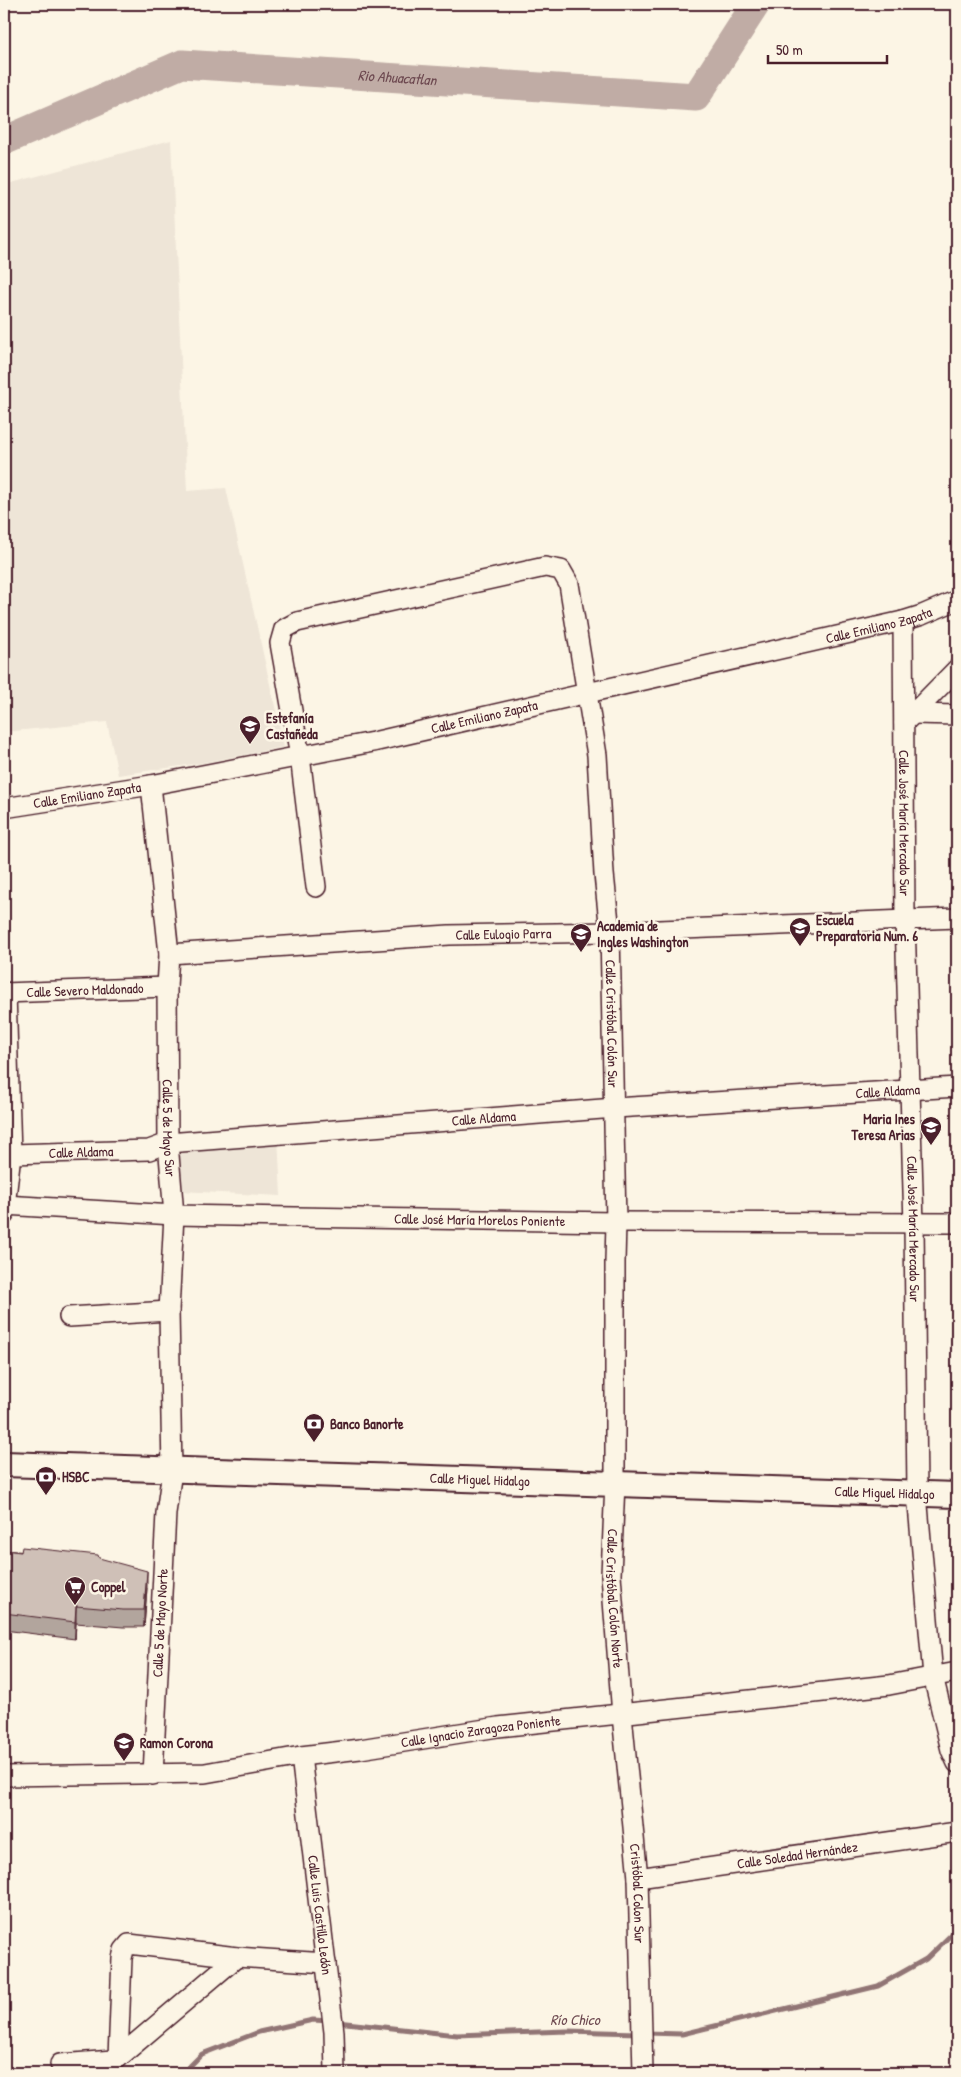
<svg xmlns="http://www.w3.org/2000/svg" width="961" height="2077" viewBox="0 0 961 2077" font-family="'Patrick Hand',sans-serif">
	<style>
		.built { fill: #eee5d7 }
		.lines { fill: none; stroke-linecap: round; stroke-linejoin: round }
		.stream { stroke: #917474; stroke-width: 5 }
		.river { stroke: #c0aca5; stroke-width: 29 }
		.minor-casing { stroke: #4a1f2b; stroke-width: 22 }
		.major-casing { stroke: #4a1f2b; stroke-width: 28 }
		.minor { stroke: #fcf5e5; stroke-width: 19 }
		.major { stroke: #fcf5e5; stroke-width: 24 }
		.wall { fill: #b2a59d; stroke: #4a1f2b }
		.shaded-wall { fill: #918680; stroke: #4a1f2b }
		.building { fill: #cfc0b7; stroke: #4a1f2b }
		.labels { text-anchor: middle; stroke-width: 5; stroke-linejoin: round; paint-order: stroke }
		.street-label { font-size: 14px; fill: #4a1f2b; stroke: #fcf5e5 }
		.poi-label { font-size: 14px; font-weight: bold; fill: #4a1f2b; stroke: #fcf5e5; text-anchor: start }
		.water-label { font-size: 15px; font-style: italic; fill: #6d4950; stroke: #fcf5e5 }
	</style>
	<rect width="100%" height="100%" fill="#fcf5e5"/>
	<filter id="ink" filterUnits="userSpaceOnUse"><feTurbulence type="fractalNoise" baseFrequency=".02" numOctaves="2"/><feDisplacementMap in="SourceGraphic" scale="10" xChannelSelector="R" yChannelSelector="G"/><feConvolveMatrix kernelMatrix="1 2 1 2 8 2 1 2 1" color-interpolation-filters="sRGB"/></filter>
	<g filter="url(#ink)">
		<path class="built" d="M171,140L187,491L226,488L284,747L202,763L118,775L107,722L4,732V185Z
			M278,1137L281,1196L180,1191L178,1146Z"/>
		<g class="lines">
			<path class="stream" d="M337,2022L457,2035L567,2031L638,2033
				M646,2033L682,2034L878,1986L926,1959L957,1929
				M183,2073L202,2054L259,2032L313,2020L329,2021"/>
			<path class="river" id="s1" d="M4,138L6,140L182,64L696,97L756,4"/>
			<g class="minor-casing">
				<g id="minor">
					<path id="s2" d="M903,621L905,919L914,1225L917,1494L933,1676L951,1750L957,1763"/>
					<path d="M913,714L957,715"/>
					<path d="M904,723L957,669"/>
					<path id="s3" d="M151,785L169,954L167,987L168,1143L174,1215L169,1311L172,1471L166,1513L153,1775"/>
					<path id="s4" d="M4,808L151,785L373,742L903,621L922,615L957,600"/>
					<path id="s5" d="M316,887L300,756L280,643L284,629L297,622L545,567L561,570L569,584L597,755L604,874L610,932L616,1222L615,1262V1483L611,1575L622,1715L638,1878L643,2073"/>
					<path id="s6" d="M169,954L449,935L610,932L957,918"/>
					<path id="s7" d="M4,993L167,987"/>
					<path id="s8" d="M11,1154L149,1150L168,1143L615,1108L957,1087"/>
					<path id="s9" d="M4,1205L174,1215L616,1222L957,1223"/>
					<path d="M4,1215L11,1154L6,992"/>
					<path d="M69,1317L169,1311"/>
					<path id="s10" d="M301,1756L334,2032L335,2073"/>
					<path id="s11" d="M4,1776L205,1773L301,1756L360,1749L498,1727L889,1685L957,1672"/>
					<path id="s12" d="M638,1878L957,1832"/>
					<path d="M118,2058L122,1958L124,1950L129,1944L237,1957L326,1963"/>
					<path d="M60,2064L113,2060L118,2058L237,1957"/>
				</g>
			</g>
			<g class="major-casing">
				<g id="major">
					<path id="s13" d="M4,1464L957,1495"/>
				</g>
			</g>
			<use href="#minor" class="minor"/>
			<use href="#major" class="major"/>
		</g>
		<path class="wall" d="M4,1550L99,1558L147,1588L144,1627H123L76,1623L75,1639L4,1630Z"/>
		<path class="shaded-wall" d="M147,1571V1588L144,1627V1610Z
			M76,1606V1623L75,1639V1622Z"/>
		<path class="building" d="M22,1547L98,1555L99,1558L147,1571L144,1610H123L76,1606L75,1622L4,1613V1550L21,1552Z"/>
	</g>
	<defs>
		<g id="school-pin" transform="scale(1.125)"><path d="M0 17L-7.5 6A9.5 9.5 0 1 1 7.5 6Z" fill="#4a1f2b" stroke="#fcf5e5"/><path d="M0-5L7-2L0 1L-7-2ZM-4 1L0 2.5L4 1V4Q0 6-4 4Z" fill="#fff"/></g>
		<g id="university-pin" transform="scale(1.125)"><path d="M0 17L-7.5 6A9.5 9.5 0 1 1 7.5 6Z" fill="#4a1f2b" stroke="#fcf5e5"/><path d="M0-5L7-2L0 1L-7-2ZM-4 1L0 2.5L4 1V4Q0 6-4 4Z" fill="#fff"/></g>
		<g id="bank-pin" transform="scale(1.125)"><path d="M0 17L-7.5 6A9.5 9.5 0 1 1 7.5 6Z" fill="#4a1f2b" stroke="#fcf5e5"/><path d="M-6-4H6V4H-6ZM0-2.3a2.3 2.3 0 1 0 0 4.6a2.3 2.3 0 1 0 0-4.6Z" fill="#fff"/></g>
		<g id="supermarket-pin" transform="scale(1.125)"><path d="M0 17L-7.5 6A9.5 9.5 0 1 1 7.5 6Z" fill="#4a1f2b" stroke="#fcf5e5"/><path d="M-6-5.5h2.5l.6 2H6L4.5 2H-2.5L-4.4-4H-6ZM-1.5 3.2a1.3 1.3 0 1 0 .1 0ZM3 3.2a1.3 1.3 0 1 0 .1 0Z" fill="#fff"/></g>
	</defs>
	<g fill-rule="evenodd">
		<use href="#school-pin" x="250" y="726"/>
		<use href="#university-pin" x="800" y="928"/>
		<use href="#university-pin" x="581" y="934"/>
		<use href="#school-pin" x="931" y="1127"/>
		<use href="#bank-pin" x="314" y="1424"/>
		<use href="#bank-pin" x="46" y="1477"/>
		<use href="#supermarket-pin" x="75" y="1587"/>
		<use href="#school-pin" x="124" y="1743"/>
	</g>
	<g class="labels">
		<g class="street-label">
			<text dy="5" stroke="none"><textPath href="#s4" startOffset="894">Calle Emiliano Zapata</textPath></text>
			<text dy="5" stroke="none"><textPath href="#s4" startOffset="489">Calle Emiliano Zapata</textPath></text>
			<text dy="5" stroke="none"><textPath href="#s4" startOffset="84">Calle Emiliano Zapata</textPath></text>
			<text dy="5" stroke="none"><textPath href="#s2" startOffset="202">Calle José María Mercado Sur</textPath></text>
			<text dy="5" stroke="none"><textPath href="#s6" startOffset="335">Calle Eulogio Parra</textPath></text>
			<text dy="5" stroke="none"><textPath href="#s7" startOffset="81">Calle Severo Maldonado</textPath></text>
			<text dy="5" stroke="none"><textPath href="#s5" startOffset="1005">Calle Cristóbal Colón Sur</textPath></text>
			<text dy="5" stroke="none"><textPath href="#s8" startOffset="880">Calle Aldama</textPath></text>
			<text dy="5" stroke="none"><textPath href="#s8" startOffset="475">Calle Aldama</textPath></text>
			<text dy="5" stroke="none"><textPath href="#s3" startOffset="344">Calle 5 de Mayo Sur</textPath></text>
			<text dy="5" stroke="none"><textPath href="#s8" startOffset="70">Calle Aldama</textPath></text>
			<text dy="5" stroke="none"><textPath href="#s9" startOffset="476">Calle José María Morelos Poniente</textPath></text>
			<text dy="5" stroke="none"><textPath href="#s2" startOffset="608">Calle José María Mercado Sur</textPath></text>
			<text dy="5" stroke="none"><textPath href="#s13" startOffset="476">Calle Miguel Hidalgo</textPath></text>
			<text dy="5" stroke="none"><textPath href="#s13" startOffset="881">Calle Miguel Hidalgo</textPath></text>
			<text dy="5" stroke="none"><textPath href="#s5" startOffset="1580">Calle Cristóbal Colón Norte</textPath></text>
			<text transform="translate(160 1623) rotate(-87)" y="5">Calle 5 de Mayo Norte</text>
			<text dy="5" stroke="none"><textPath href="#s11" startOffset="480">Calle Ignacio Zaragoza Poniente</textPath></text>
			<text dy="5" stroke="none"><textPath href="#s12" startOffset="161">Calle Soledad Hernández</textPath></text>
			<text dy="5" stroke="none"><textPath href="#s5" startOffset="1876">Cristóbal Colon Sur</textPath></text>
			<text dy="5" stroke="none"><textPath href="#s10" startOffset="160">Calle Luis Castillo Ledón</textPath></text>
		</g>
		<g class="poi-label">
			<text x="266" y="723">Estefanía<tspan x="266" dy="16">Castañeda</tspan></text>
			<text x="816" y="925">Escuela<tspan x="816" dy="16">Preparatoria Num. 6</tspan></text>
			<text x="597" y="931">Academia de<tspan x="597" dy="16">Ingles Washington</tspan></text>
			<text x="915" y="1124" text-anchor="end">Maria Ines<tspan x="915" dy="16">Teresa Arias</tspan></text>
			<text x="330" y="1429">Banco Banorte</text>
			<text x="62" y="1482">HSBC</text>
			<text x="91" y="1592">Coppel</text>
			<text x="140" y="1748">Ramon Corona</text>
		</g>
		<g class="water-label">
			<text dy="5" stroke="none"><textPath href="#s1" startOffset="410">Rio Ahuacatlan</textPath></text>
			<text x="575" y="2025">Río Chico</text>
		</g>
	</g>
	<rect width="961" height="2077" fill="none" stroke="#fcf5e5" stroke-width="20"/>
	<rect x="10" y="10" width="941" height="2057" fill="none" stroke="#4a1f2b" stroke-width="2" filter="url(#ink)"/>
	<path d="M768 55v8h119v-8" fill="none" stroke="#4a1f2b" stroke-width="2.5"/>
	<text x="776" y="55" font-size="15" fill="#4a1f2b" stroke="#fcf5e5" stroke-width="4" paint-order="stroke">50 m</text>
</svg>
